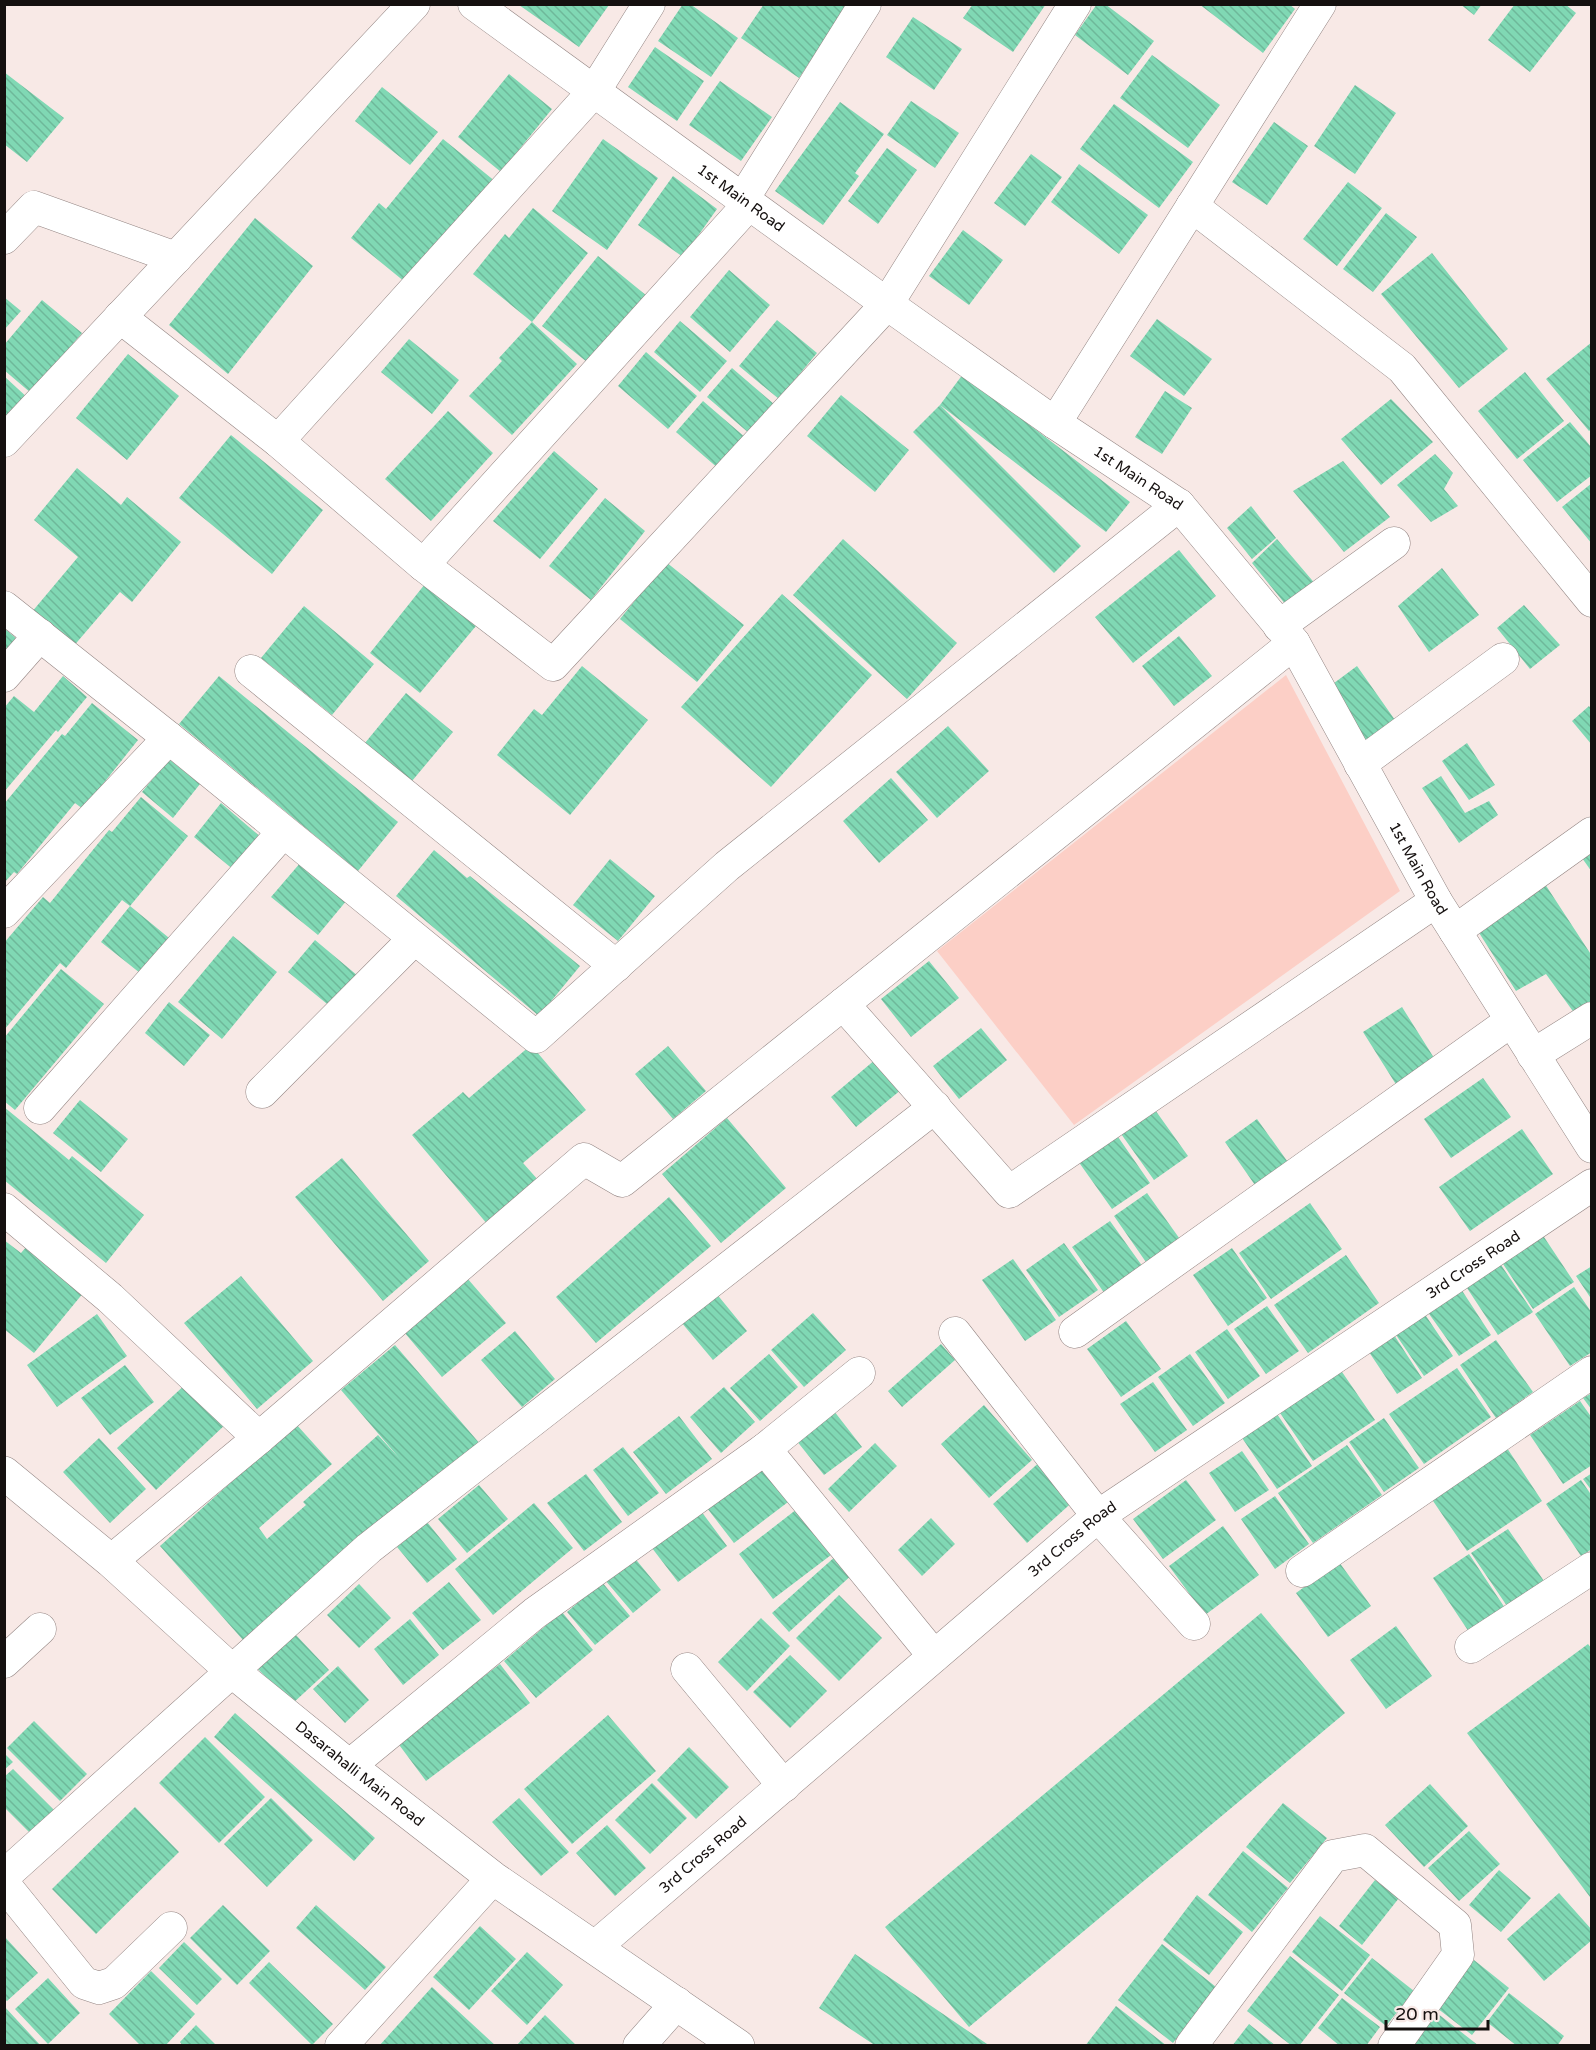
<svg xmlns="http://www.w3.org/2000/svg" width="1596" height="2050" viewBox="0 0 1596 2050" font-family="'Varela Round',sans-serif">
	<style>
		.green { fill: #fccfc6 }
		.building { fill: url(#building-back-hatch) }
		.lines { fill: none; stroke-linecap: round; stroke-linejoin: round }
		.minor-casing { stroke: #948684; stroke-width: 33 }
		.tertiary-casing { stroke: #948684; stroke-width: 34 }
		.minor { stroke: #fff; stroke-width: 32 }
		.tertiary { stroke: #fff; stroke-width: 33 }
		.labels { text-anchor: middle; stroke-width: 6; stroke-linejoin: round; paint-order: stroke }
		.street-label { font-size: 15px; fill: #15100f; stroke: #f8e9e6 }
	</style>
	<defs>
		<pattern id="building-back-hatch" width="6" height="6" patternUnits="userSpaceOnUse" patternTransform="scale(1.5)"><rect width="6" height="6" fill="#80d8b4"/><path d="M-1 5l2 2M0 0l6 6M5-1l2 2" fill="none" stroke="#6eb89a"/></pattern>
	</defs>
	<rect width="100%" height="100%" fill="#f8e9e6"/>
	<path class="green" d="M1286,675L1400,891L1074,1125L937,951Z"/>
	<path class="building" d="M683,4H690L738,38L711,77L658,41Z
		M764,4H848L799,78L741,38Z
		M973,4H1046L1013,52L963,18Z
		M1097,4H1105L1154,41L1128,75L1075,35Z
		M1199,4H1289L1295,9L1263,53Z
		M1460,4H1482L1474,15Z
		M1515,4H1565L1576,13L1530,72L1488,40Z
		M519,5H609L579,47Z
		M913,17L962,49L934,90L886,57Z
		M655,47L704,81L677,121L628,87Z
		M1152,55L1220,105L1188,148L1120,98Z
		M4,72L64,118L27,162L4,144Z
		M509,74L552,109L501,172L458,137Z
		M720,81L772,117L741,161L689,125Z
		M1355,85L1396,113L1355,174L1314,146Z
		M382,87L438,132L410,165L355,121Z
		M911,101L959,133L935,168L887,135Z
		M840,102L884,134L855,173L859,176L823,225L775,191Z
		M1114,104L1193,162L1159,208L1080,149Z
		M1274,122L1308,146L1267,205L1232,182Z
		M443,139L496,182L405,282L351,238L379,203L386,209Z
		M603,139L658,178L607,250L552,211Z
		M887,148L917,170L878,224L848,201Z
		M1031,154L1062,177L1025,226L994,203Z
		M1079,164L1148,215L1119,254L1051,202Z
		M673,176L717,209L683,257L638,225Z
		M1348,182L1382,208L1337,266L1303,239Z
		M533,208L588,253L532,322L473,274L505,234L509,238Z
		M1386,213L1417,237L1373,292L1343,269Z
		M255,218L313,266L228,374L169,325Z
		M963,230L1003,260L969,305L929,276Z
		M1432,253L1508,349L1459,388L1381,294Z
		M598,256L647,296L619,331L615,328L587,362L542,326Z
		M729,270L770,305L730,352L690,317Z
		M4,297L21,311L4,330Z
		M42,300L82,333L31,393L4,370V345Z
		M1157,319L1212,359L1184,396L1130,356Z
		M777,320L817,353L779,399L739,366Z
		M680,321L727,361L700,392L654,352Z
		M532,322L577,364L512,435L469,396L502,361L499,358Z
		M409,339L459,380L432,414L381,372Z
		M1592,342V429L1589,431L1546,379Z
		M646,352L697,396L668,429L618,386Z
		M128,354L179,396L127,460L76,418Z
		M732,368L775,405L750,434L707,397Z
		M1525,372L1564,421L1517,459L1478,411Z
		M963,374L1130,502L1106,532L940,405L1081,546L1054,573L913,432L940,405Z
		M4,376L30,400L4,427Z
		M1165,391L1192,408L1162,454L1135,437Z
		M841,395L909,450L875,492L807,436Z
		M1391,399L1433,442L1381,485L1341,439Z
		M703,401L746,438L719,469L676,432Z
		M448,411L493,453L431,521L385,479Z
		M1570,422L1592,448V475L1557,502L1523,460Z
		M231,435L323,510L272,574L179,498Z
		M554,451L598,489L540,559L493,521Z
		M1435,454L1453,473L1444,489L1458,506L1431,522L1397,485Z
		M1343,461L1390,517L1344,552L1293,491Z
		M77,468L121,505L127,497L181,542L132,602L120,592L72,648L31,613L78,557L34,520Z
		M1592,483V544L1562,507Z
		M605,498L645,531L591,600L549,566Z
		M1251,506L1276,538L1252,559L1227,528Z
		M843,539L957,643L907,699L793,595Z
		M1277,539L1317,586L1286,605L1252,563Z
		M1179,550L1216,596L1133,663L1095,617Z
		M666,562L744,625L697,682L620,619Z
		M1442,568L1479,615L1429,652L1398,606Z
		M425,584L476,626L420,693L370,653Z
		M782,594L872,675L771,787L681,707Z
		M1524,605L1560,645L1530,669L1497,628Z
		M304,606L374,664L332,715L261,658Z
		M5,629L17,639L5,654Z
		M1179,636L1212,676L1174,706L1142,666Z
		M582,666L648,720L570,815L497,755L534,709L542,715Z
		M1357,666L1395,720L1361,746L1326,689Z
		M63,676L87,697L58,732L56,730L4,792V708L14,696L34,712Z
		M219,676L398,822L358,871L179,724Z
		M406,693L453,732L412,781L365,743Z
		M92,703L138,740L83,809L75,803L17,874L14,872L4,883V804L62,734L65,736Z
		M1589,706L1592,710V745L1572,721Z
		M948,726L989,771L937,818L896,772Z
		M1467,743L1495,785L1469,800L1442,761Z
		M169,759L200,784L173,818L142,792Z
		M1441,776L1465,813L1489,801L1498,815L1459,843L1422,788Z
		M891,778L928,820L879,863L843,821Z
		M141,797L188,836L130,906L122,900L66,968L60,963L4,1030V943L43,897L50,903L109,830L112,832Z
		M221,803L262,838L235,871L194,837Z
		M1592,842V872L1577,851Z
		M434,850L467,878L470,876L580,966L539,1016L396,896Z
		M610,859L655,896L618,941L573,905Z
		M301,862L347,900L318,935L271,897Z
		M1543,881L1592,956V1010L1580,1021L1546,974L1516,991L1476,928Z
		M130,906L174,942L145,977L101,942Z
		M233,936L277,972L222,1039L178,1002Z
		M315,940L358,976L332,1008L288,972Z
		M929,961L959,998L911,1037L881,999Z
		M61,969L104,1004L15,1110L4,1101V1038Z
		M169,1002L210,1035L184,1066L145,1033Z
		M1402,1007L1436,1061L1397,1086L1363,1032Z
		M981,1028L1007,1060L959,1099L933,1066Z
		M531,1045L586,1110L523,1163L539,1181L488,1225L412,1135L463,1092L469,1098Z
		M668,1046L706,1091L673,1119L635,1074Z
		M876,1059L902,1089L856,1127L831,1097Z
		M1483,1078L1511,1117L1451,1158L1424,1119Z
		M80,1100L128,1139L101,1172L53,1133Z
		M4,1107L69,1160L72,1156L144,1215L106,1263L4,1180Z
		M1153,1107L1188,1156L1154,1180L1119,1131Z
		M727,1118L786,1188L721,1243L662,1174Z
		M1257,1119L1290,1165L1257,1188L1225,1142Z
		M1522,1129L1553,1174L1470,1231L1439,1187Z
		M1116,1134L1150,1183L1112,1209L1078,1161Z
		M342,1158L429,1261L383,1301L295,1197Z
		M1147,1193L1182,1242L1148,1265L1114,1216Z
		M669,1197L711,1246L596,1343L556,1297Z
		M1310,1203L1342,1249L1271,1299L1239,1253Z
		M1110,1221L1143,1267L1105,1294L1072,1247Z
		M1542,1234L1574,1282L1533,1309L1501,1261Z
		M4,1240L21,1253L27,1246L84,1292L34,1353L4,1329Z
		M1064,1243L1098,1290L1059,1317L1026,1270Z
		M1232,1248L1267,1298L1228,1326L1193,1275Z
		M1346,1255L1379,1303L1308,1353L1274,1305Z
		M1013,1259L1056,1320L1025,1341L982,1280Z
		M1499,1262L1533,1312L1498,1335L1465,1285Z
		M1592,1266V1300L1576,1276Z
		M241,1276L313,1361L257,1409L184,1323Z
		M467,1278L506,1323L442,1377L404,1332Z
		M711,1287L747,1331L713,1360L676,1316Z
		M1574,1287L1592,1313V1352L1570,1366L1535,1314Z
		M1461,1289L1491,1335L1459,1356L1427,1311Z
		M1267,1306L1299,1351L1266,1374L1234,1329Z
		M813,1313L846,1350L804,1387L771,1350Z
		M1424,1313L1453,1356L1424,1376L1394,1332Z
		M97,1314L127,1356L57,1407L27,1365Z
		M1126,1321L1161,1369L1121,1397L1087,1349Z
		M1227,1329L1260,1376L1228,1399L1195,1352Z
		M515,1331L555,1379L522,1407L481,1360Z
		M1394,1335L1422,1378L1397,1394L1369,1352Z
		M1496,1340L1533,1392L1496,1418L1460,1365Z
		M941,1344L955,1360L902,1407L888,1391Z
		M395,1345L481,1445L427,1491L423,1485L243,1640L160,1546L296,1424L332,1464L259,1528L267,1539L306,1505L303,1502L378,1435L400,1459L341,1390Z
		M769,1354L798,1387L760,1421L730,1388Z
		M1190,1354L1225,1403L1193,1426L1158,1377Z
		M125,1365L154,1402L110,1435L81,1398Z
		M1457,1368L1491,1417L1424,1464L1389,1414Z
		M1340,1369L1375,1420L1313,1461L1278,1410Z
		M189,1381L227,1423L156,1490L117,1448Z
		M1153,1382L1187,1430L1155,1452L1120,1404Z
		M724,1387L755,1422L721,1453L690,1417Z
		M1592,1393V1410L1583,1398Z
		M1580,1401L1592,1418V1465L1563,1484L1530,1435Z
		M984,1405L1032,1460L989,1498L941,1444Z
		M834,1411L862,1447L824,1475L796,1440Z
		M1275,1411L1312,1466L1277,1489L1240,1435Z
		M679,1416L712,1459L666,1494L633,1452Z
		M1384,1418L1419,1468L1384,1492L1349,1442Z
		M99,1438L146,1489L110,1523L63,1472Z
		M875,1443L897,1466L849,1512L828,1489Z
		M1347,1445L1382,1495L1313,1543L1278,1493Z
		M623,1447L659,1493L628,1516L593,1470Z
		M1507,1448L1542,1501L1467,1551L1431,1498Z
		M1242,1451L1269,1490L1235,1512L1209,1473Z
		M1043,1459L1077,1498L1027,1543L993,1504Z
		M765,1463L792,1499L734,1543L707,1508Z
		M1592,1473V1491L1583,1479Z
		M586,1474L622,1522L584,1551L547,1503Z
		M1186,1480L1216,1520L1163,1559L1133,1519Z
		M1581,1480L1592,1496V1549L1581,1556L1546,1504Z
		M479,1485L508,1519L467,1553L438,1519Z
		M1275,1496L1309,1544L1275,1569L1241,1519Z
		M534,1503L573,1548L493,1615L455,1569Z
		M797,1509L831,1555L773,1599L739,1554Z
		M701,1511L727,1546L678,1582L652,1548Z
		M931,1518L955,1544L922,1576L898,1550Z
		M427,1522L457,1559L427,1583L397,1547Z
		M1223,1526L1259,1575L1205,1615L1169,1566Z
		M1508,1529L1544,1581L1507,1606L1471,1553Z
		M1469,1554L1505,1608L1469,1632L1433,1578Z
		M837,1555L854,1573L789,1632L772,1613Z
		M633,1556L661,1590L633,1613L605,1580Z
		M1339,1562L1371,1606L1328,1637L1296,1593Z
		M449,1582L481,1620L443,1650L412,1613Z
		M602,1582L630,1616L595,1645L567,1612Z
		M359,1584L391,1618L359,1648L327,1615Z
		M839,1595L882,1638L839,1681L796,1638Z
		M562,1612L593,1650L536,1698L504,1661Z
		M1261,1613L1345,1713L969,2027L885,1927Z
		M761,1618L790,1646L747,1691L718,1662Z
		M410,1619L439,1655L403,1685L374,1649Z
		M1396,1626L1432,1676L1386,1709L1350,1660Z
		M295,1634L329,1670L292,1704L258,1669Z
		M1588,1644L1592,1649L1590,1897L1467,1733Z
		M790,1655L827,1691L790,1728L753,1692Z
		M500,1664L530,1703L426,1781L397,1742Z
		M338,1666L369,1700L345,1723L313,1689Z
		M235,1713L375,1838L354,1861L214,1737Z
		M608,1715L656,1771L572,1844L524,1789Z
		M34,1721L87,1774L60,1801L7,1748Z
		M205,1737L265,1797L219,1843L159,1783Z
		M689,1747L729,1787L696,1819L657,1780Z
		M4,1753L13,1762L4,1770Z
		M13,1769L55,1811L31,1834L4,1807V1777Z
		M652,1783L687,1818L650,1854L615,1820Z
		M1430,1784L1468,1826L1424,1867L1385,1825Z
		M271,1798L313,1840L267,1887L224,1844Z
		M519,1798L569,1852L541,1876L492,1822Z
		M1283,1803L1327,1838L1290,1883L1246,1847Z
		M135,1807L179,1852L96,1934L52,1889Z
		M607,1825L646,1868L615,1896L576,1853Z
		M1469,1831L1500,1864L1459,1901L1428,1868Z
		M1243,1851L1288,1888L1252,1932L1208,1895Z
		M1499,1870L1531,1898L1501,1932L1469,1905Z
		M1375,1880L1399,1898L1362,1945L1339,1926Z
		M1559,1893L1592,1930V1940L1544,1981L1507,1939Z
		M1197,1895L1243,1932L1209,1975L1163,1940Z
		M223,1905L270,1951L237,1985L190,1938Z
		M316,1905L386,1967L365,1990L296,1928Z
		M1320,1916L1370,1955L1342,1991L1292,1952Z
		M480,1926L516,1959L469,2010L433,1977Z
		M4,1936L38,1973L7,2001L4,1999Z
		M184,1942L222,1979L197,2005L159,1968Z
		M1162,1944L1216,1987L1173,2043L1118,2000Z
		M527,1952L563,1985L527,2025L491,1991Z
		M855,1954L990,2046H876L819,2008Z
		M1290,1956L1339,1995L1299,2046H1292L1247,2011Z
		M1372,1958L1414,1991L1386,2026L1344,1993Z
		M1474,1960L1509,1988L1472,2035L1437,2008Z
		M269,1962L333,2024L312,2045L249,1983Z
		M151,1971L195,2014L165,2046H141L109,2014Z
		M48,1978L80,2013L48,2044L15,2009Z
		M432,1987L496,2046H379Z
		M1509,1993L1564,2036L1557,2046H1517L1487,2022Z
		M1342,1998L1380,2027L1366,2046H1340L1318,2028Z
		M4,2006L41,2046H4Z
		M1116,2006L1167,2046H1085Z
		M1437,2013L1479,2046H1415L1413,2044Z
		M545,2015L577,2046H516Z
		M1249,2024L1276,2046H1232Z
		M196,2025L217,2046H183L180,2042Z"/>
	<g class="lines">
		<g class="minor-casing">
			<g id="minor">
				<path id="s1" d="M474,4L887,304L1055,423L1179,505L1294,643L1436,901L1592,1147"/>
				<path d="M743,199L865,4"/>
				<path d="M1192,206L1402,368L1592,601"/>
				<path d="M4,238L34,207L176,258"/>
				<path d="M120,317L278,441L423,565L553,665L887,304L1075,4"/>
				<path d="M1055,423L1320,4"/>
				<path d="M4,441L414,4"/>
				<path d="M278,441L595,90L649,4"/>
				<path d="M423,565L749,204"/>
				<path d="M4,607L169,738L536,1037L727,866L1179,505"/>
				<path d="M1279,626L1394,543"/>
				<path d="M251,671L616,966"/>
				<path d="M4,676L40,635"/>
				<path d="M1360,764L1503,659"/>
				<path d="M4,912L169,738"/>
				<path d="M1455,931L1592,833"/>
				<path d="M843,1004L1009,1192L1436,901"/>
				<path d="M1533,1055L1592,1018"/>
				<path d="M262,1092L414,939"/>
				<path d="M40,1108L283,832"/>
				<path d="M4,1209L110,1298L259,1438"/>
				<path d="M1075,1332L1511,1021"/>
				<path d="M955,1333L1098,1516L1194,1624"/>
				<path d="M765,1449L934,1656"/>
				<path d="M111,1561L259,1438L584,1159L622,1181L1294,643"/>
				<path d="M1302,1571L1592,1372"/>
				<path d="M1471,1647L1592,1568"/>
				<path d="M4,1662L40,1629"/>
				<path d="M687,1669L784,1786"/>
				<path d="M349,1766L535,1613L765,1449L859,1373"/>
				<path d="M4,1876L369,1548L935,1107"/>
				<path d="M4,1884L84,1983L99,1988L114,1983L171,1928"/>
				<path id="s2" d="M595,1947L1098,1516L1592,1185"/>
				<path d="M341,2046L493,1878"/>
				<path d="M639,2046L677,2003"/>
				<path d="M1191,2046L1333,1856L1365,1850L1455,1925L1458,1955L1394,2046"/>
			</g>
		</g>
		<g class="tertiary-casing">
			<g id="tertiary">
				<path id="s3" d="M4,1473L111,1561L232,1671L349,1766L493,1878L738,2046"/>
			</g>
		</g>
		<use href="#minor" class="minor"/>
		<use href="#tertiary" class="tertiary"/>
	</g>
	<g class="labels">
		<g class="street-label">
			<text dy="5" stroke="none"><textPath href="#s1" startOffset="330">1st Main Road</textPath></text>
			<text dy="5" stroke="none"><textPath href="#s1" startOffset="816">1st Main Road</textPath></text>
			<text dy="5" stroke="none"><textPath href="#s1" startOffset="1302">1st Main Road</textPath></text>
			<text dy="5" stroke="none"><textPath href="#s2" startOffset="1114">3rd Cross Road</textPath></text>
			<text dy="5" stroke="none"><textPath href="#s2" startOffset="628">3rd Cross Road</textPath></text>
			<text dy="5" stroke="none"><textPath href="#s3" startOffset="466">Dasarahalli Main Road</textPath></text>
			<text dy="5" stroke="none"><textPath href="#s2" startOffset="142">3rd Cross Road</textPath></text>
		</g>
	</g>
	<rect width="1596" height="2050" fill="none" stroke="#15100f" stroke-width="12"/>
	<path d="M1386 2020v9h102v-9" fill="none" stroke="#15100f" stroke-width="3"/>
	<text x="1395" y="2020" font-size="18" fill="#15100f" stroke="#f8e9e6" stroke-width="4.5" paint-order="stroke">20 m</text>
</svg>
